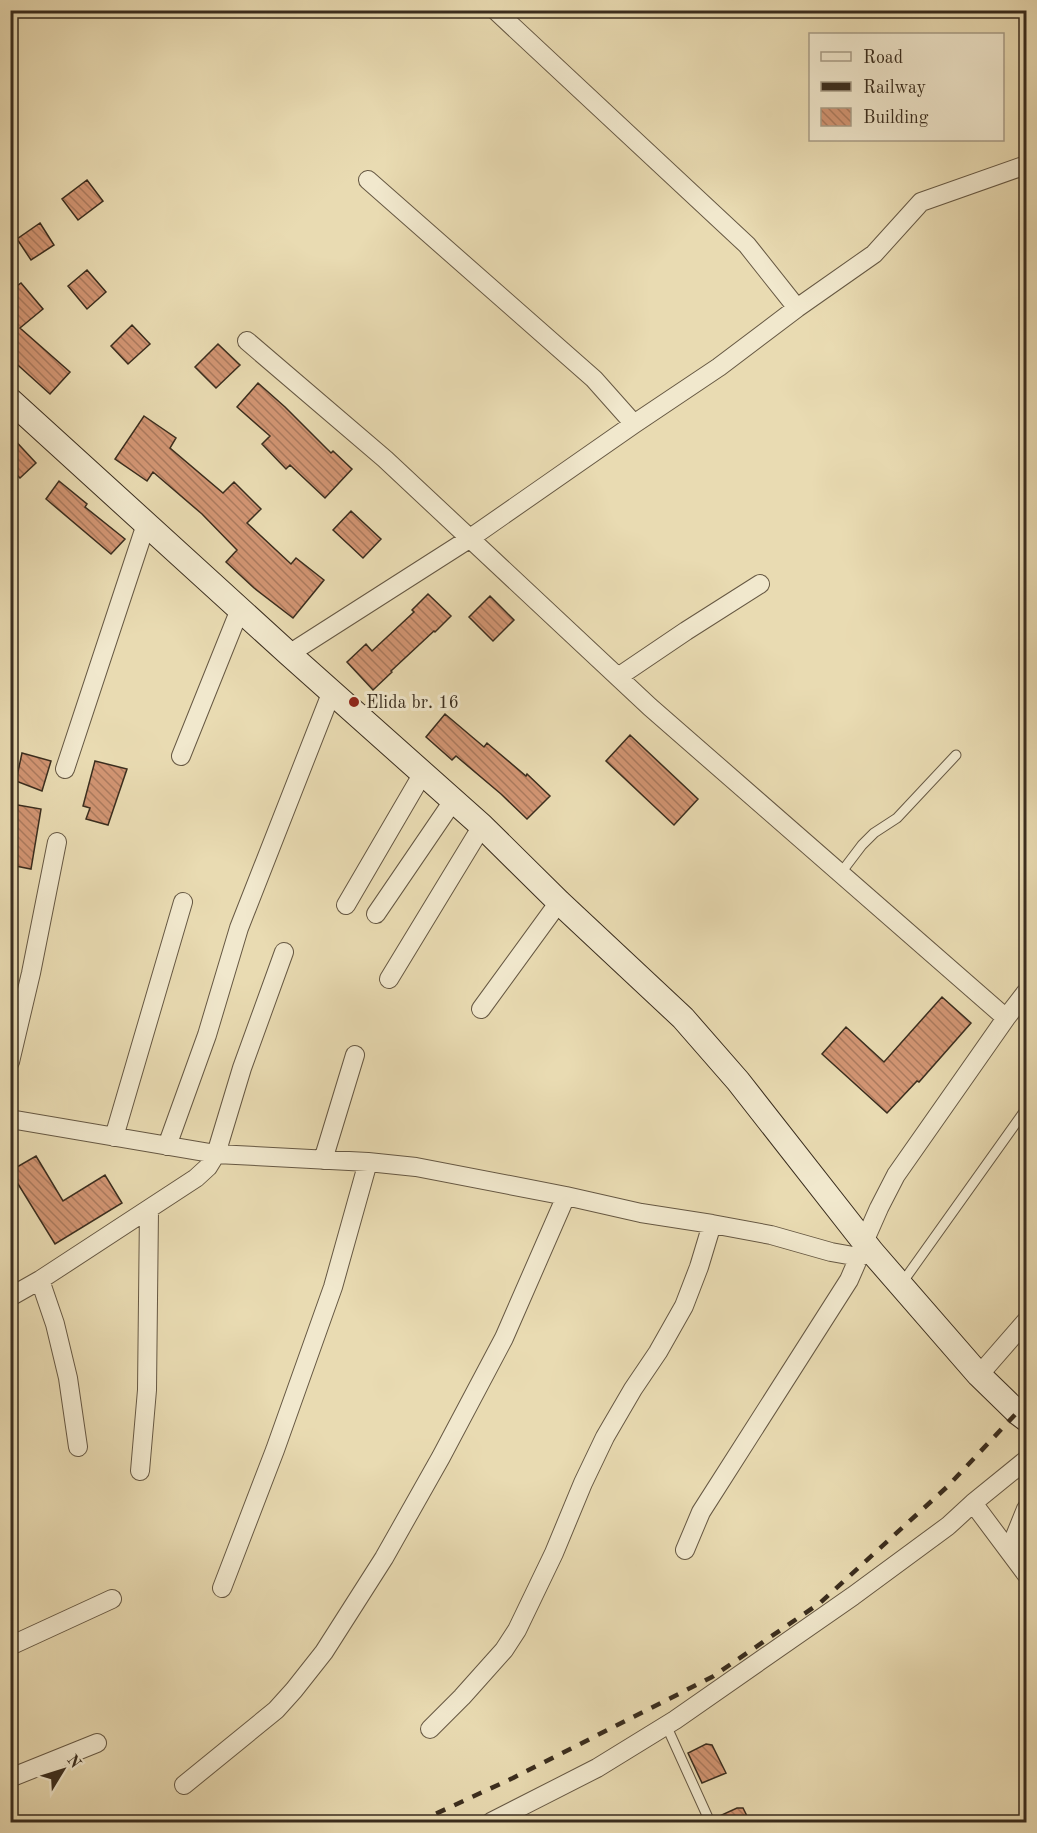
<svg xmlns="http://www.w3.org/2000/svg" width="1037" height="1833" viewBox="0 0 1037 1833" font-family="'Old Standard TT',serif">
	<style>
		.building { fill: url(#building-back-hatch); stroke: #3a2d1e; stroke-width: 1.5 }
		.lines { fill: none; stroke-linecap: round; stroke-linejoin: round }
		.service-casing { stroke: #665843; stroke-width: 11 }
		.minor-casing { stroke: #665843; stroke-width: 20 }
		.secondary-casing { stroke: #3a2d1e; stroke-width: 26 }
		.service { stroke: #f1e8cd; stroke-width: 9 }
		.minor { stroke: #f1e8cd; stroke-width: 18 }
		.secondary { stroke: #f1e8cd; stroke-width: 24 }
		.rail { stroke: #3a2d1e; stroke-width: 4.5; stroke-dasharray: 10 10; stroke-linecap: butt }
		.poi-dot { fill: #8f2418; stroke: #f1e8cd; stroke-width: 2 }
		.labels { text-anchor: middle; stroke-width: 6; stroke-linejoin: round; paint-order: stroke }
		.poi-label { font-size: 18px; fill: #3a2d1e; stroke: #f1e8cd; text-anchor: start }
	</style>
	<defs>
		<pattern id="building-back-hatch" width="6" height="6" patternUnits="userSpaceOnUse" patternTransform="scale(1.5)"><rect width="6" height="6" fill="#d29573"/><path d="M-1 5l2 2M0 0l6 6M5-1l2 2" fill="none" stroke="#ab7a5e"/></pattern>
	</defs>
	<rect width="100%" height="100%" fill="#e9dbb2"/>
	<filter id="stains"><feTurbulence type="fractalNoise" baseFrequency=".00333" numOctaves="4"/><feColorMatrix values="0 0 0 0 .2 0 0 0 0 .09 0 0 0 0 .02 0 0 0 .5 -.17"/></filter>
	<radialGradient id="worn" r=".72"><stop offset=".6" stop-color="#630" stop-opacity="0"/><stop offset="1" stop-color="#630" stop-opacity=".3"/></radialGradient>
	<path class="building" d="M87,180L103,201L78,220L62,199Z
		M40,223L54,245L31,260L17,239Z
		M87,270L106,292L87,309L68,286Z
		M21,283L43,309L20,328L70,372L50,394L10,358V291Z
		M132,325L150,344L128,364L111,346Z
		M218,344L240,365L216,388L195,367Z
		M258,383L285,407L331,453L333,451L352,469L325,498L290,465L286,469L262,444L270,436L237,407Z
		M144,416L176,438L170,448L223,493L234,482L261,509L247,523L291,564L296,558L324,580L293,618L254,588L226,562L237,550L202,514L153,472L147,481L115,459Z
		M10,435L36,463L20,478L10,468Z
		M59,481L87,504L85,507L125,539L111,554L46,499Z
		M351,511L381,539L363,558L333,530Z
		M428,594L451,616L435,632L434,631L391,671L392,672L373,690L347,662L366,644L372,651L414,612L412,610Z
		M490,596L514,620L493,641L469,617Z
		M445,714L484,747L487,743L526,776L527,774L550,796L527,819L501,794L456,756L452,760L426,737Z
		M630,735L698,799L674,825L606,761Z
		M22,753L51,761L42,791L16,781Z
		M95,761L127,769L108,825L86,819L90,808L83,806Z
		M12,804L41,809L31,869L10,865V812Z
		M942,997L971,1023L919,1082L917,1081L887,1113L822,1054L846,1027L884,1062Z
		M36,1156L63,1201L105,1175L122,1203L55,1244L10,1171Z
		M706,1744L712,1745L726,1773L702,1783L688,1753Z
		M737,1808H743L750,1822H717L715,1818Z"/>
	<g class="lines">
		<g class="service-casing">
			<path id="service" d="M840,874L862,845L874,833L897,818L956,755
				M902,1283L1026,1109
				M666,1725L710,1822"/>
		</g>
		<g class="minor-casing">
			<path id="minor" d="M495,10L747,245L797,308
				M368,180L594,379L634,424
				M247,341L385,459L650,707L1006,1018
				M289,654L469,539L634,424L719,367L797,308L874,254L921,202L1026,165
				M618,677L686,631L760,584
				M181,756L240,609
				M65,769L146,524
				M346,905L423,773
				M376,914L453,801
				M389,979L482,826
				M481,1009L559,902
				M10,1062L31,973L57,842
				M10,1119L216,1154L242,1068L284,952
				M114,1137L183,902
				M167,1146L207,1035L239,928L332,691
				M323,1160L355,1055
				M864,1242L879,1208L896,1175L1006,1018L1026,992
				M40,1280L55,1324L68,1378L78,1447
				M10,1297L40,1280L196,1178L208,1167L216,1154L368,1162L416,1167L566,1196L641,1213L712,1224L771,1235L831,1252L859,1257L872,1252
				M979,1375L1026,1321
				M140,1471L147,1390L149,1210
				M973,1503L1026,1574
				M685,1550L701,1512L849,1280L859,1257
				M1009,1551L1026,1509
				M222,1588L275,1450L333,1287L368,1162
				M10,1646L112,1599
				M430,1729L462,1697L504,1650L517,1630L554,1553L583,1483L605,1437L633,1389L658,1352L684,1306L699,1267L712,1224
				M10,1778L97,1743
				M184,1785L276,1710L294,1690L324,1652L384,1558L441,1457L504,1338L566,1196
				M491,1822L597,1768L675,1720L853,1596L948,1526L973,1503L1026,1460"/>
		</g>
		<g class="secondary-casing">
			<path id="secondary" d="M10,400L289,654L482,826L559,902L683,1018L738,1081L872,1252L979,1375L1018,1413L1026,1419"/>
		</g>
		<use href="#service" class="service"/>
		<use href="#minor" class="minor"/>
		<use href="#secondary" class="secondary"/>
		<path class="rail" d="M418,1822L513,1778L712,1677L820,1603L948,1486L1026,1403"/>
	</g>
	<circle class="poi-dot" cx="354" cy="702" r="6"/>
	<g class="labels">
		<g class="poi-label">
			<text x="366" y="708">Elida br. 16</text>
		</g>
	</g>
	<rect width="1037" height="1833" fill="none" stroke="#e9dbb2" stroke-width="36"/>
	<rect x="12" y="12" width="1013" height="1809" fill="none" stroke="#3a2d1e" stroke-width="3"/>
	<rect x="18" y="18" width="1001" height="1797" fill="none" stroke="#3a2d1e" stroke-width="1.5"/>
	<rect x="809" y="33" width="195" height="108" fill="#f1e8cd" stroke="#a89d87" stroke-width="1.5"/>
	<rect x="821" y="52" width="30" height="9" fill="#f1e8cd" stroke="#a89d87" stroke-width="1.5"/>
	<text x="863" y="63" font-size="18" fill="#3a2d1e">Road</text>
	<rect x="821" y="82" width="30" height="9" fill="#3a2d1e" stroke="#a89d87" stroke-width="1.5"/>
	<text x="863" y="93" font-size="18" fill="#3a2d1e">Railway</text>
	<rect x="821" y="108" width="30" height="18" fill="url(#building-back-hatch)" stroke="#a89d87" stroke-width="1.5"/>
	<text x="863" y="123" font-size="18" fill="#3a2d1e">Building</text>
	<g transform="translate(63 1770) rotate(52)" stroke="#f1e8cd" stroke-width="4.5" paint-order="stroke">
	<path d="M0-4.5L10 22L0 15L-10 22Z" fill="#3a2d1e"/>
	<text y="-9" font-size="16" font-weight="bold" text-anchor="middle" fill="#3a2d1e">N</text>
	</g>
	<rect width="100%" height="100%" filter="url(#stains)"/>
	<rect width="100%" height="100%" fill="url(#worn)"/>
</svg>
